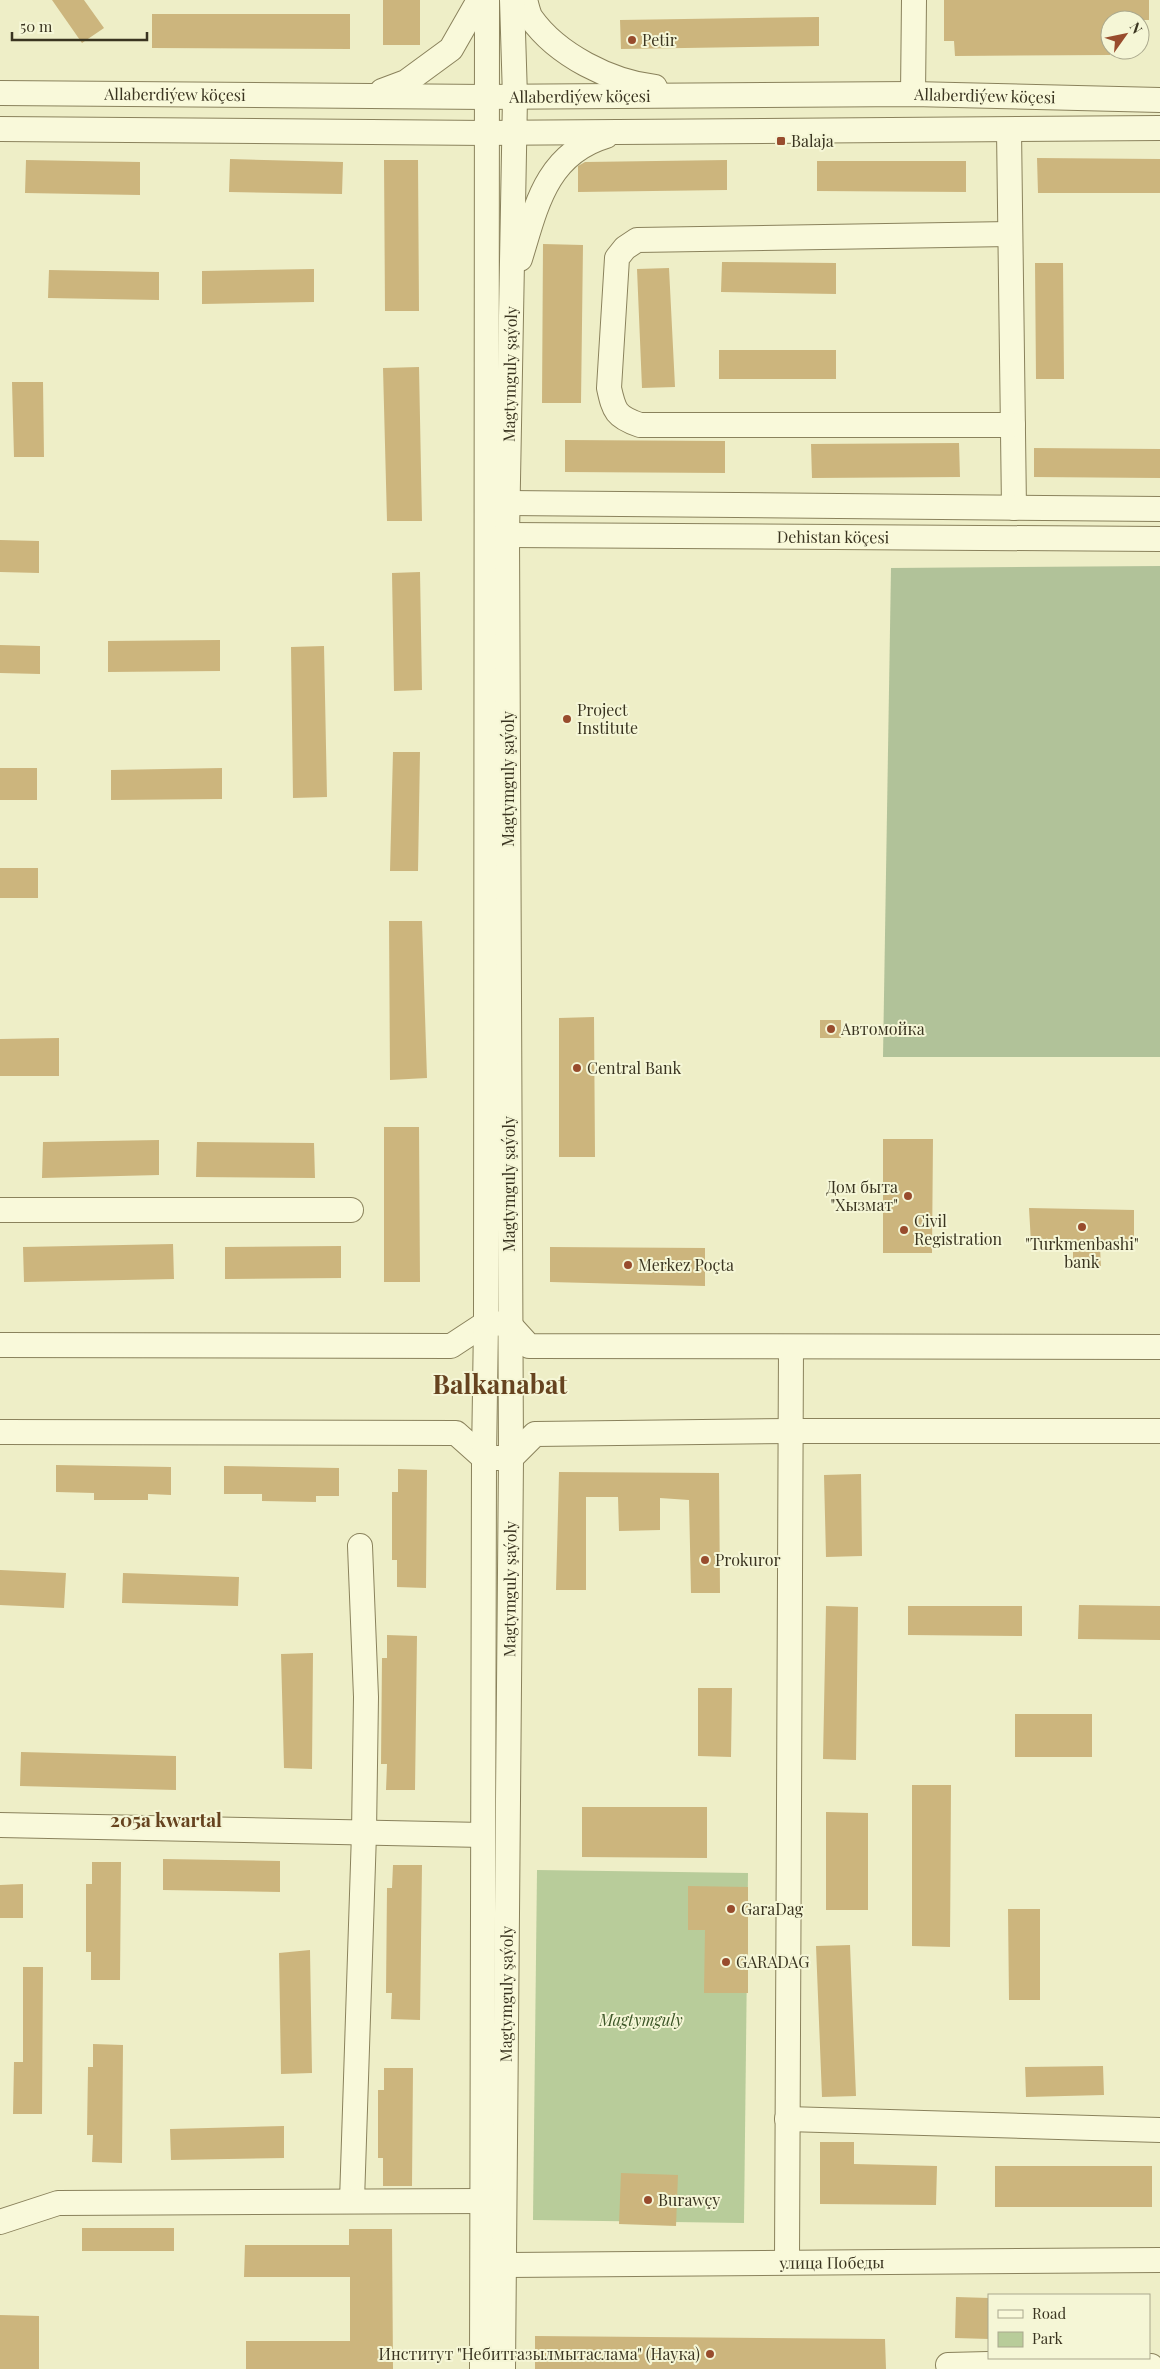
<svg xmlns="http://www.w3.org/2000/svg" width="1160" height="2369" viewBox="0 0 1160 2369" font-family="'Playfair Display',serif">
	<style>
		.green { fill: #b8cc9a }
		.cemetery { fill: #b1c299 }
		.building { fill: #ccb57d }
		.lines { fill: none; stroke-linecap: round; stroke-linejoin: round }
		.minor-casing { stroke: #8a825c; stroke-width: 26 }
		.minor { stroke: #f9f9da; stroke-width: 24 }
		.poi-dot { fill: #984c2d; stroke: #f5f6d6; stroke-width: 2 }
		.labels { text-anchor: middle; stroke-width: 4; stroke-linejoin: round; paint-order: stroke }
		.poi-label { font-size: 16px; fill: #3a3420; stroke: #f5f6d6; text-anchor: start }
		.street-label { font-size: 16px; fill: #3a3420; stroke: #f5f6d6 }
		.park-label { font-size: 16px; font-style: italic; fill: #3c5627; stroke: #f5f6d6 }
		.quarter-label { font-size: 19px; font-weight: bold; fill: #66431f; stroke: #f5f6d6 }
		.town-label { font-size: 26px; font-weight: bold; fill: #66431f; stroke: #f5f6d6 }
	</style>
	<rect width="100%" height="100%" fill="#eeeec7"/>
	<path class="green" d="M537,1870L748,1873L744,2223L533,2220Z"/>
	<path class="cemetery" d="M1160,566V1057H883L891,568Z"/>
	<path class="building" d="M52,0H84L104,28L82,43Z
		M383,0H420V45H383Z
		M944,0H1149V20H1110V55L955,56L954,41H944Z
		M152,14H350V49L152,48Z
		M819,17V46L621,49L620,20Z
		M1037,158L1160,159V193H1038Z
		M230,159L343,162L342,194L229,192Z
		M26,160L140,162V195L25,193Z
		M384,160H418L419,311H385Z
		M727,160V190L578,192V166L585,162Z
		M817,161H966V192L817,191Z
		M543,244L583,245L581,403H542Z
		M722,262L836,263V294L721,292Z
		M1035,263H1063L1064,379H1036Z
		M669,268L675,387L642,388L637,269Z
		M314,269V302L202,304V271Z
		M49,270L159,272V300L48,298Z
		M719,350H836V379H719Z
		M419,367L422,521H387L383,368Z
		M12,382H43L44,457H14Z
		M565,440L725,441V473L565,472Z
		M959,443L960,477L812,478L811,444Z
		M1034,448L1160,449V478L1034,477Z
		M0,540L39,541V573L0,572Z
		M420,572L422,690L394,691L392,573Z
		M220,640V671L108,672V641Z
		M0,645L40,646V674L0,673Z
		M324,646L327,797L293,798L291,647Z
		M393,752H420L418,871H390Z
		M0,768H37V800H0Z
		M222,768V799L111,800V770Z
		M0,868H38V898H0Z
		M389,921H422L427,1078L390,1080Z
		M594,1017L595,1157H559V1018Z
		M820,1020H841V1038H820Z
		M59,1038V1076H0V1039Z
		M384,1127H419L420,1282H384Z
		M883,1139H933L932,1253H883Z
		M159,1140V1175L42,1178L43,1142Z
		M197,1142L314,1143L315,1178L196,1177Z
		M1029,1208L1134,1210V1245H1100L1101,1269H1073V1244L1031,1243Z
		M173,1244L174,1279L24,1282L23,1247Z
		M341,1246V1278L225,1279V1247Z
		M550,1247L705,1248V1286L550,1282Z
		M56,1465L171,1467V1495L148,1494V1500H94V1493L56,1492Z
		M224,1466L339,1468V1496H316V1502L262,1501V1494H224Z
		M398,1469L427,1470L426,1588L397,1587V1560H392V1492H398Z
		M559,1472L719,1473L720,1593H691L689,1500L660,1498V1530L619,1531L618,1497H586V1590H556Z
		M861,1474L862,1556L826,1557L824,1475Z
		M0,1570L66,1573L64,1608L0,1605Z
		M123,1573L239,1577L238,1606L122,1603Z
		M1079,1605L1160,1606V1640L1078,1639Z
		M826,1606L858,1607L856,1760L823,1759Z
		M908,1606H1022V1636L908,1635Z
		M387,1635L417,1636L415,1790H386L387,1764H381L382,1658H387Z
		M313,1653L312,1769L284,1768L281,1654Z
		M698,1688H732L731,1757L698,1756Z
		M1015,1714H1092V1757H1015Z
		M21,1752L176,1756V1790L20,1786Z
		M912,1785H951L950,1947L912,1946Z
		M582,1807H707V1858L582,1857Z
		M826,1812L868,1813V1910H826Z
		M163,1859L280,1861V1892L163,1890Z
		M92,1862H121L120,1980H91V1952H86V1884H92Z
		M393,1865H422L420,2020L391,2019L392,1993H386L387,1888H392Z
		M23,1884V1918H0V1885Z
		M688,1886L748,1887V1993H704L705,1930H688Z
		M1008,1909H1040V2000H1009Z
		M850,1945L856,2096L822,2097L816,1946Z
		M310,1950L312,2073L281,2074L279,1953Z
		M23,1967H43L42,2114H13L14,2062H23Z
		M93,2044L123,2045L122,2163L92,2162L93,2135H87L88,2067H93Z
		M1103,2066L1104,2095L1026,2097L1025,2067Z
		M384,2068H413L412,2186H383V2158H378V2090H384Z
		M284,2126V2158L171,2160L170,2129Z
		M820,2142H854V2164L937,2166L936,2205L820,2204Z
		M995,2166H1152V2207H995Z
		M621,2173L678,2175L676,2226L619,2224Z
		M82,2228H174V2251H82Z
		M349,2229H392L393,2369H246V2341H350V2277H244L245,2245H349Z
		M956,2297L989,2298V2339L955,2338Z
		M0,2315L39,2316V2369H0Z
		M535,2336L885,2339L886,2369H535Z"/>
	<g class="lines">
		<g class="minor-casing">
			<g id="minor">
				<path d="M525,0C527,6 528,13 531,18C557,55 611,82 655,87"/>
				<path d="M382,91L406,82L451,49L479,0"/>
				<path id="s1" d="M0,93L486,97L913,94L1160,100"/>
				<path d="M913,94L914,0"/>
				<path d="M0,129L487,133L1160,128"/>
				<path d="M1009,130L1014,508"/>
				<path d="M1010,234L637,240L625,248L617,258L609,388C614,411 616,417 640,425H1013"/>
				<path d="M520,259C536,207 546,154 606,136"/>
				<path d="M507,503L1160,509"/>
				<path id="s2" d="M507,535L1160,539"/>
				<path d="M0,1210H351"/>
				<path d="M0,1345L451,1346L486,1323L509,1324L529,1346L1160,1347"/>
				<path d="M0,1432L456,1433L484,1458H511L535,1434L790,1431H1160"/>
				<path d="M0,1825L483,1835"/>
				<path d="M787,2119L1160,2130"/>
				<path d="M352,2201L364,1833L366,1697L360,1546"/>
				<path d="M0,2222L58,2203L482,2201"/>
				<path d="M787,2262L791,1347"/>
				<path id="s3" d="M503,2265L1160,2260"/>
				<path d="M1027,2363L1151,2366V2369"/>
				<path d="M948,2365L1027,2363V2369"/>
				<path d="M482,2369L484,1458L486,1323L487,0"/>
				<path id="s4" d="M503,2369L511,1458L507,535L515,97L512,0"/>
			</g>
		</g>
		<use href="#minor" class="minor"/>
	</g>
	<g class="poi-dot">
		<circle cx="632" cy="40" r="5"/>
		<rect x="776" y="136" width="10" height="10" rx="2.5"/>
		<circle cx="567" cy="719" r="5"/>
		<circle cx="831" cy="1029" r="5"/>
		<circle cx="577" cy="1068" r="5"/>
		<circle cx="908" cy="1196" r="5"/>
		<circle cx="1082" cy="1227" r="5"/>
		<circle cx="904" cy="1230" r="5"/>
		<circle cx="628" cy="1265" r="5"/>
		<circle cx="705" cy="1560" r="5"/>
		<circle cx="731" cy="1909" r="5"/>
		<circle cx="726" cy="1962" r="5"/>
		<circle cx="648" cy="2200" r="5"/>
		<circle cx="710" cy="2354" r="5"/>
	</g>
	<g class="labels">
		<g class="poi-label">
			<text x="642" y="46">Petir</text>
			<text x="791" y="147">Balaja</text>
			<text x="577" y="716">Project<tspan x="577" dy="18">Institute</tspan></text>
			<text x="841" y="1035">Автомойка</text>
			<text x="587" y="1074">Central Bank</text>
			<text x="898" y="1193" text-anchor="end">Дом быта<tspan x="898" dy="18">"Хызмат"</tspan></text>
			<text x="914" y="1227">Civil<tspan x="914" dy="18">Registration</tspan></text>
			<text x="1082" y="1250" text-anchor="middle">"Turkmenbashi"<tspan x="1082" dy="18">bank</tspan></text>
			<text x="638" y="1271">Merkez Poçta</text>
			<text x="715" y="1566">Prokuror</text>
			<text x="741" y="1915">GaraDag</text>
			<text x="736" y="1968">GARADAG</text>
			<text x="658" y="2206">Burawçy</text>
			<text x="700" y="2360" text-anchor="end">Институт "Небитгазылмытаслама" (Наука)</text>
		</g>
		<g class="street-label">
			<text dy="6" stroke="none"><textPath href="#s1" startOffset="175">Allaberdiýew köçesi</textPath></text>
			<text dy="6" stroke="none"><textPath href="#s1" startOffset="580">Allaberdiýew köçesi</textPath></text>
			<text dy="6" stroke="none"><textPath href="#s1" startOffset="985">Allaberdiýew köçesi</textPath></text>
			<text dy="6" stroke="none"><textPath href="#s4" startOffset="1995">Magtymguly şaýoly</textPath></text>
			<text dy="6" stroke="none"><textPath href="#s2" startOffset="326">Dehistan köçesi</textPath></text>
			<text transform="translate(508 779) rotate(-90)" y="6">Magtymguly şaýoly</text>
			<text transform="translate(509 1184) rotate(-90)" y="6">Magtymguly şaýoly</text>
			<text dy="6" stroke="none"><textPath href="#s4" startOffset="780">Magtymguly şaýoly</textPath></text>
			<text dy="6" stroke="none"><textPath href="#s4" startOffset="375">Magtymguly şaýoly</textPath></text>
			<text dy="6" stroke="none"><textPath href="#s3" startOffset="329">улица Победы</textPath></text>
		</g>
		<g class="park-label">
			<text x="641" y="2026">Magtymguly</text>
		</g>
		<g class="quarter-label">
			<text x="166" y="1827">205a kwartal</text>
		</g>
		<g class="town-label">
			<text x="500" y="1394">Balkanabat</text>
		</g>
	</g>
	<rect x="988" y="2294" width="162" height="65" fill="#f5f6d6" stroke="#aaa88d"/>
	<rect x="998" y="2310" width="25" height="8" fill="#f9f9da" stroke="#aaa88d"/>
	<text x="1032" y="2319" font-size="15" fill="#3a3420">Road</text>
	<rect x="998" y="2332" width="25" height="15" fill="#b8cc9a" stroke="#aaa88d"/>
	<text x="1032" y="2344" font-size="15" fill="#3a3420">Park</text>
	<g transform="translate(1125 35) rotate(57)"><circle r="24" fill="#f5f6d6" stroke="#aaa88d"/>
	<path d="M0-4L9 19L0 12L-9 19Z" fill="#984c2d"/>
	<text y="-8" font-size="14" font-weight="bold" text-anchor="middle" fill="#3a3420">N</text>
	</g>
	<path d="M12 32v8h135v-8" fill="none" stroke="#3a3420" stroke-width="2.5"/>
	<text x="20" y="32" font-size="15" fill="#3a3420" stroke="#f5f6d6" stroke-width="4" paint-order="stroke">50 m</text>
</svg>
